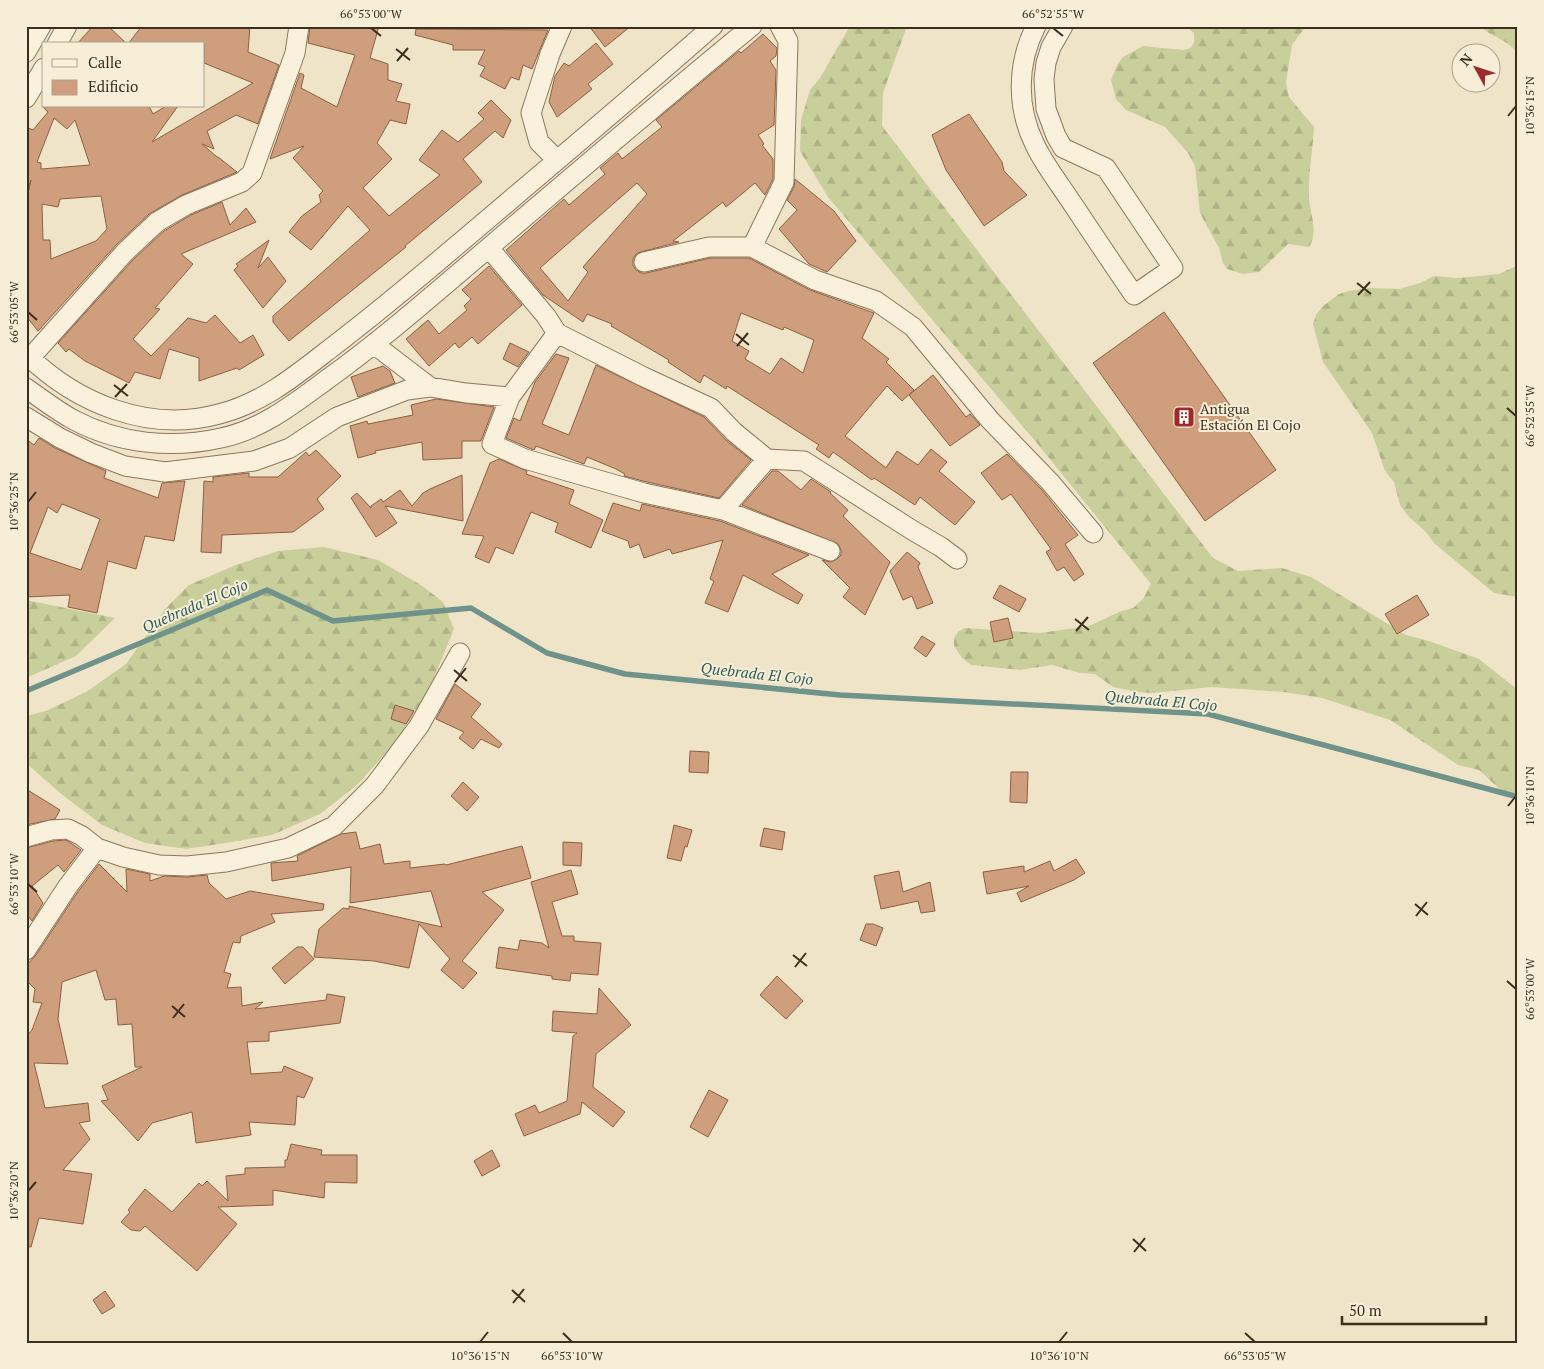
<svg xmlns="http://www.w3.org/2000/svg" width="1544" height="1369" viewBox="0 0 1544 1369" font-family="'PT Serif',serif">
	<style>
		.forest { fill: url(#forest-firs) }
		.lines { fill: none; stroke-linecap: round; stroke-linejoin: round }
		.stream { stroke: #6f938a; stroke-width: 5.5 }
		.building { fill: #cf9f7d; stroke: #8d5f41; fill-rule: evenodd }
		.minor-casing { stroke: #8d765c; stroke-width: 21 }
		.minor { stroke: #faf1dc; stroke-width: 19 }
		.ticks { fill: none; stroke: #3d2e20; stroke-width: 2 }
		.labels { text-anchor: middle; stroke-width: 4; stroke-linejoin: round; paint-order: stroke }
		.poi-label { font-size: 14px; fill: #3d2e20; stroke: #f7eed8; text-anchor: start }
		.water-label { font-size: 15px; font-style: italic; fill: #2f5d5a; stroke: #f7eed8 }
		.neatline { fill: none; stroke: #3d2e20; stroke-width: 2 }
		.ticks-label { font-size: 12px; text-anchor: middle; fill: #3d2e20 }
	</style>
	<defs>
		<pattern id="forest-firs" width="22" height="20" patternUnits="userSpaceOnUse" patternTransform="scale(1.25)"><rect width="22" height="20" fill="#c9cf9b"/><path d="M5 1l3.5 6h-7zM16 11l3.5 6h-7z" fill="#aeb285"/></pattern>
	</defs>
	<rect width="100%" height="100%" fill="#f0e4c8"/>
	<path class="forest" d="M850,26H907L883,93L882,126L1213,558L1238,571L1282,568L1311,577L1406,635L1429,641L1479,659L1518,690V795L1504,793L1479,770L1458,765L1390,720L1322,698L1284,692L1212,687L1153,693L1137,692L1113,687L1095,674L1080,673L1052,665L1020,670L971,665L962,658L954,646V638L958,632L965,628L1040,633L1089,626L1119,612L1133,608L1143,599L1151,584L1036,442L828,197L800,151L801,120L810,90L820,78Z
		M1186,26H1306L1292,45L1286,82L1289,97L1314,127C1313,150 1308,174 1309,197C1310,214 1319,232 1309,247L1288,244L1259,272L1243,274L1227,269L1223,263L1219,248L1200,213L1195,166L1188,153L1165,127L1126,110L1116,99L1111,80L1117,65L1123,57L1143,46L1183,50L1191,48L1194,42V33Z
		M1480,26H1518V54C1508,39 1492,38 1480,26Z
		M1518,262V597L1494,593L1434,543L1426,532L1409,517L1400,505L1394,482L1385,471L1372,433L1323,362L1313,324L1316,315L1322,307L1339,294L1348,291L1369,288L1399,289L1420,283L1434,276L1458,278L1499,274L1514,267Z
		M324,547L378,560L421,585L443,602L454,629L429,690L394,744L357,785L320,814L272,835L232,842L186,849L145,843L102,825L60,793L26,763V716L46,711L86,692L126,664L165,609L189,585L236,565L278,551Z
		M26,600L115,618L76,656L26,678Z"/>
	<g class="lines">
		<path class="stream" d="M26,691L267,590L333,621L471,608L547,653L625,674L840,695L1208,714L1518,797"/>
	</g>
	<path class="building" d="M93,26H108L127,44H77Z
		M142,26H250L248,52L279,65L258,124L236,115L207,131L214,149L202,144L217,157H218L237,172L182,195L149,214L117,244L38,331L26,316V274H28L26,203L31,180L28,188H26V127L33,130L48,112L42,106H149L153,114L166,106H178L152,142L253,83L204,63V44H128ZM54,118L67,129L75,120L90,165L41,169V163L37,162ZM101,196L107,229L96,241L51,259L50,240H43L42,204L58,207L60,199Z
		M310,26H379L370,58L388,64V80L402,84L396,101L410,104L406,124L390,120L377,143L392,159L363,188L389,216L440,175L419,160L442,130L458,142L484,119L478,113L491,100L511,120L503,138L495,131L463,159L482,182L405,246L406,247L289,341L273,322V316L370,230L348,206L311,250L289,232L302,216L321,202L319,195L323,191L293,158L304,146L270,159L300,73L304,75L301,88L337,107L355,55L308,43Z
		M589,26H631L605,47Z
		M416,29L548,30L532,69L523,65L519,80L511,77L505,89L480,76L485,67L478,64L485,50H453V45L415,35Z
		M763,34L777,48L776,56L770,61L776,70L774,125L758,135L764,144L762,145L773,159V179L765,195L755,183L726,207L723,202L673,241L679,242L637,253L633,259V265L636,270L641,273H646L710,258H749L810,290L874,313L862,338L889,359L886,362L914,390L902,401L887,386L845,436L886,468L897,451L918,465L931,449L947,462L939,471L975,502L955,525L920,497L915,505L874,478L872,480L833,452L829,458L816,449L819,445L727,386L726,389L704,375L700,383L668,362L669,360L611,326L612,324L587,314L583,322L543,295L506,250L564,199L569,205L605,174L600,168L618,153L622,159L662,127L656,120L739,51L741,53ZM637,183L647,194L583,267L588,272L568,301L540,268ZM741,313L783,330L784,327L814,340L803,373L781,358L770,374L745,359L749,351L732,341Z
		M596,43L613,64L588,84L592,89L557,117L549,102L555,76L564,63L569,66Z
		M969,114L1002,162L1004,171L1027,195L984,226L946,170L932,135Z
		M795,179L834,211L856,241L827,272L809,264L779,229L797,210L787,200L794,187Z
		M222,202L230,225L246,208L256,222L181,254L193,264L155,308L160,309L133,339L151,356L188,318L206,323L215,315L240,343L253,335L264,355L239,370L237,368L199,381V358L169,349L160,379L135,372L129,383L85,361L69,349L66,352L58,343L133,260L164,231L191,215Z
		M269,240L258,268L268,257L286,281L263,308L234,270L238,266L236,264Z
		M489,266L522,305L478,344L472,337L459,348L455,343L429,366L406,339L428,320L439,334L467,310L464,306L471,299L462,290Z
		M1164,312L1276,470L1205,521L1093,363Z
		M510,343L529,352L518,367L503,359Z
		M556,354L569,358L542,424L569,435L596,365L704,417L727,441L751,460L719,498L647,482L624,476L625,474L616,469L587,457L584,464L536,446L534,450L529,448L506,438L514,418L520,421L535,382Z
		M383,366L390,371L395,383L358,397L351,377Z
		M933,375L966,417L970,414L980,425L950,446L909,395Z
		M436,399L494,407L481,441H462V458L423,460L422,442L375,451L376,453L358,458L350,426L367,421L368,424L413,415L411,405Z
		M39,438L55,448L106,471L104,478L158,498L162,483L185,481L174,541L145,536L136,569L108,561L97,613L68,607L70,595L26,597V439L34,445ZM62,504L100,519L81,570L30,553L48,507L57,513Z
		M316,450L341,476L317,499L324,509L293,532L222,535L221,553L201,552L204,481L213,482V477L249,473V477H278L306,452L309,456Z
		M1007,454L1042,490L1078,535L1065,544L1084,574L1074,581L1064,567L1057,571L1046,552L1051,549L1011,494L1002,500L981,473Z
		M499,459L527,471L526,474L574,490L569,504L603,520L591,548L555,532L558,523L531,512L513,554L496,547L489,563L475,557L484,536L462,534L490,463Z
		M772,471H778L801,490L811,479L831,492L830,493L848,510L843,516L890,562L865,615L843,597L850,588L822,560L831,562L837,559L841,555V550L838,544L742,505Z
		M462,475L463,521L385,506L397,523L376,537L351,498L357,493L371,508V506L381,499L383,502L400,490L412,506L423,493L430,489Z
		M613,503L640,511L642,504L720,521L809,555L772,574L803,595L798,604L743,575L728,612L705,603L714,581L710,579L723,540L672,554L670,549L644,558L639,544L630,548L628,541L602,531Z
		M907,552L920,563L918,567L933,603L917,609L912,596L903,600L890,571Z
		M1000,585L1026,599L1019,612L993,598Z
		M1417,595L1429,615L1397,634L1385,614Z
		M1008,618L1013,638L994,642L990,622Z
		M922,636L935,644L926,657L914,648Z
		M455,684L481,704L471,717L502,744L499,748L481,739L473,749L459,738L464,732L436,719Z
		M395,705L414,711L406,724L391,719Z
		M690,751L709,752L708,773L689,772Z
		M1011,772H1028L1027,803L1010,802Z
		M463,782L479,797L467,811L451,796Z
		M26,789L60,810L55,819L26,825Z
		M674,825L692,830L687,847L685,846L681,861L667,858Z
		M764,828L785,832L782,850L760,846Z
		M356,832L360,849L380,844L384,864L410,861V868L445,864L446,865L522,846L531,878L482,892L504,910L462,961L477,973L463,989L441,970L450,959L419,924L409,968L374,961L314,957L319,929L343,908L349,909V906L442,927L431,891L350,903L351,867L272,881L271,863L298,861L297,856L341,834Z
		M66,840L81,850L64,872L58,865L32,886L43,903L32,921L26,913V848L53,841Z
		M563,842L582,843L581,866L563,865Z
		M1076,859L1085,873L1074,880L1021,902L1017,893L1029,886L987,894L983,872L1024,866V872L1050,861L1054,871Z
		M99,864L127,892L126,869L150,874V881L164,876L187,877L207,875L209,883L226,899L250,891L324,904L323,910L271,914L275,922L241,936L240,943L233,942L224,972L231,974L227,988L241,987L242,1006L263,1002L255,1009L326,1000L327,994L345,997L340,1023L269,1032V1041L247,1042L251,1074L282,1072L284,1066L313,1078L304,1098L297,1096L295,1125L249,1122L251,1135L196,1143L192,1112L152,1123L138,1141L101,1101L108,1100L102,1086L142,1067H135L132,1024L118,1025L116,999L105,1000L96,970L62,982L58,1019L68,1064L34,1063L45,1108L88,1103L90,1121L79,1123L90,1139L63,1170L92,1174L83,1224L39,1218L31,1247L26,1246V1056H28L26,1037L32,1030L42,1003L33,1002L35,989L26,980V966L36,955L77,893Z
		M571,870L578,894L552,902L562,936H574V941L601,943L598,975L571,973L570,981L552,979V976L496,968L499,947L518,950L520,940L542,943L549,948L531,882Z
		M899,871L903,892L930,882L935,911L921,913L918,901L881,909L874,876Z
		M866,924H873L883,928L876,946L860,940Z
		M297,947H303L314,959L285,984L272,968Z
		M777,976L803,1001L786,1019L760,995Z
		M599,988L631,1025L596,1054L593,1087L625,1112L613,1127L582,1102L580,1114L524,1136L515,1114L535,1105L539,1113L567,1101L573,1036L577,1033L552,1031L553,1011L597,1014Z
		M709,1090L728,1100L708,1137L690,1127Z
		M291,1144L322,1150L321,1155H357V1183L325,1182L324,1198L273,1190V1205L218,1207L237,1224L197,1271L145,1226L140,1231L131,1230L121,1222L130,1212L128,1210L145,1189L172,1212L199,1183L202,1186L207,1181L228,1201L226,1176L245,1174V1168L285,1167V1160H287Z
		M492,1150L500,1166L482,1176L474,1161Z
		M105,1291L115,1306L102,1314L93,1300Z"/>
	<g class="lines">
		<g class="minor-casing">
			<path id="minor" d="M1036,26C1017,63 1016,107 1035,145C1045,166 1061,186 1074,206C1094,236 1114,266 1134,295L1173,268L1106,168L1063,148L1056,136L1046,109L1044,79L1046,63L1051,47L1063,26
				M57,44L67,26
				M26,52L41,26
				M26,98L44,68
				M557,160L539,142L531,113L550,54L562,26
				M752,247L784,182L788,41L780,26
				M489,248L546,316L557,333L644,377L711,408L734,432L767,459L804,461L912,530L941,547L957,559
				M644,262L709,247H752L815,280L876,301L913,327L990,420L1050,482L1093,533
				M557,333L510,397L492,444L525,459L644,493L723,510L830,551
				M375,345L430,387L466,393L510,397
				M26,354C77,404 149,433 219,414C263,403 296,375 331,348C374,315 415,281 456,246C542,173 628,101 713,26
				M30,358L125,252L157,222L186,205L242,182L252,173L295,53L299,26
				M26,388C42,399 57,411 74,420C119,444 172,449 221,438C263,429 295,403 329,378C379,342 426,301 473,261C566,182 658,103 752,26
				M26,417L60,438L91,453L125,466L165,472L254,461L290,448L337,417L407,390L430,387
				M723,510L767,459
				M26,837L51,830L68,829L82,836L97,848L123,857L159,865L187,866L226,862L288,848L334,826L375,785L419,726L460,653
				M26,950L68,886L97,848"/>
		</g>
		<use href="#minor" class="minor"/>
	</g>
	<path class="ticks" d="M371,28L381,36M1053,28L1063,36M396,49L410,60M397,61L408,48M1508,116L1516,106M1357,283L1371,294M1358,295L1370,282M28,312L37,320M736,334L749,345M737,346L748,333M114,385L128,396M115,397L127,384M1507,408L1516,416M28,502L36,492M1075,619L1089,630M1076,631L1088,617M454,670L467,681M455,682L466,668M1508,806L1516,796M28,884L37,892M1415,904L1428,915M1416,916L1427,902M793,955L807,966M795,967L806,953M1507,981L1516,989M172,1006L185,1017M173,1018L184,1004M28,1191L36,1182M1133,1239L1146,1251M1134,1252L1145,1238M512,1290L525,1302M513,1303L524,1289M563,1333L572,1342M1245,1333L1255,1342M480,1342L488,1332M1059,1342L1067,1332"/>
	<defs>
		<g id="building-square" transform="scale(1.125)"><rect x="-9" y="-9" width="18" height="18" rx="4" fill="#9e2a2b" stroke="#f7eed8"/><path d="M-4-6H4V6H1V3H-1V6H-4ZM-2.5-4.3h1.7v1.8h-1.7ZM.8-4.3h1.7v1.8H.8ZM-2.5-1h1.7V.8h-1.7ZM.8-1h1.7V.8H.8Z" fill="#fff"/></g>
	</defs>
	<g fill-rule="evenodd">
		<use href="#building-square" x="1184" y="417"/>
	</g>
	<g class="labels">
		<g class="poi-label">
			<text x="1200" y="414">Antigua<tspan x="1200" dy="16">Estación El Cojo</tspan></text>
		</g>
		<g class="water-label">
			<text transform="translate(195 606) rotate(-23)" y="5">Quebrada El Cojo</text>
			<text transform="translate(757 674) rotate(6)" y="5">Quebrada El Cojo</text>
			<text transform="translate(1161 701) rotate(5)" y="5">Quebrada El Cojo</text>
		</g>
	</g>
	<rect width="1544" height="1369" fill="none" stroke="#f7eed8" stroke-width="55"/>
	<rect x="42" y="42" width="162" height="65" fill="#f7eed8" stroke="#ada18e"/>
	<rect x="52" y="59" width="25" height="8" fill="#faf1dc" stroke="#ada18e"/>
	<text x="88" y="68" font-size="15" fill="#3d2e20">Calle</text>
	<rect x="52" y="80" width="25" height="15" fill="#cf9f7d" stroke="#ada18e"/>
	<text x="88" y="92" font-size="15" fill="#3d2e20">Edificio</text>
	<g transform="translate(1476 68) rotate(310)"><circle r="24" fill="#f7eed8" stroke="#ada18e"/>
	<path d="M0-4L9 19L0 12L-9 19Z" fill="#9e2a2b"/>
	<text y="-8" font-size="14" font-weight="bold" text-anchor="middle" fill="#3d2e20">N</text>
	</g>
	<path d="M1342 1316v8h144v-8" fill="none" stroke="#3d2e20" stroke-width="2.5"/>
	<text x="1349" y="1316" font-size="15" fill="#3d2e20" stroke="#f7eed8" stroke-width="4" paint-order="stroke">50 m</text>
	<rect x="28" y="28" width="1488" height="1314" class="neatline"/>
	<g class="ticks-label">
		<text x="371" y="18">66°53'00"W</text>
		<text x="1053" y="18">66°52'55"W</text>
		<text transform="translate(1530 106) rotate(-90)" y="4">10°36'15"N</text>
		<text transform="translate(14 312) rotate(-90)" y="4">66°53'05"W</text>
		<text transform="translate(1530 416) rotate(-90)" y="4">66°52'55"W</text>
		<text transform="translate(14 502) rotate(-90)" y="4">10°36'25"N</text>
		<text transform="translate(1530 796) rotate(-90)" y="4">10°36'10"N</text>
		<text transform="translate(14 884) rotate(-90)" y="4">66°53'10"W</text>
		<text transform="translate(1530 989) rotate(-90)" y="4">66°53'00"W</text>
		<text transform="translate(14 1191) rotate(-90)" y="4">10°36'20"N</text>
		<text x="480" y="1360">10°36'15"N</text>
		<text x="572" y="1360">66°53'10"W</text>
		<text x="1059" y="1360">10°36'10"N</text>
		<text x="1255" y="1360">66°53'05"W</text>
	</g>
</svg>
